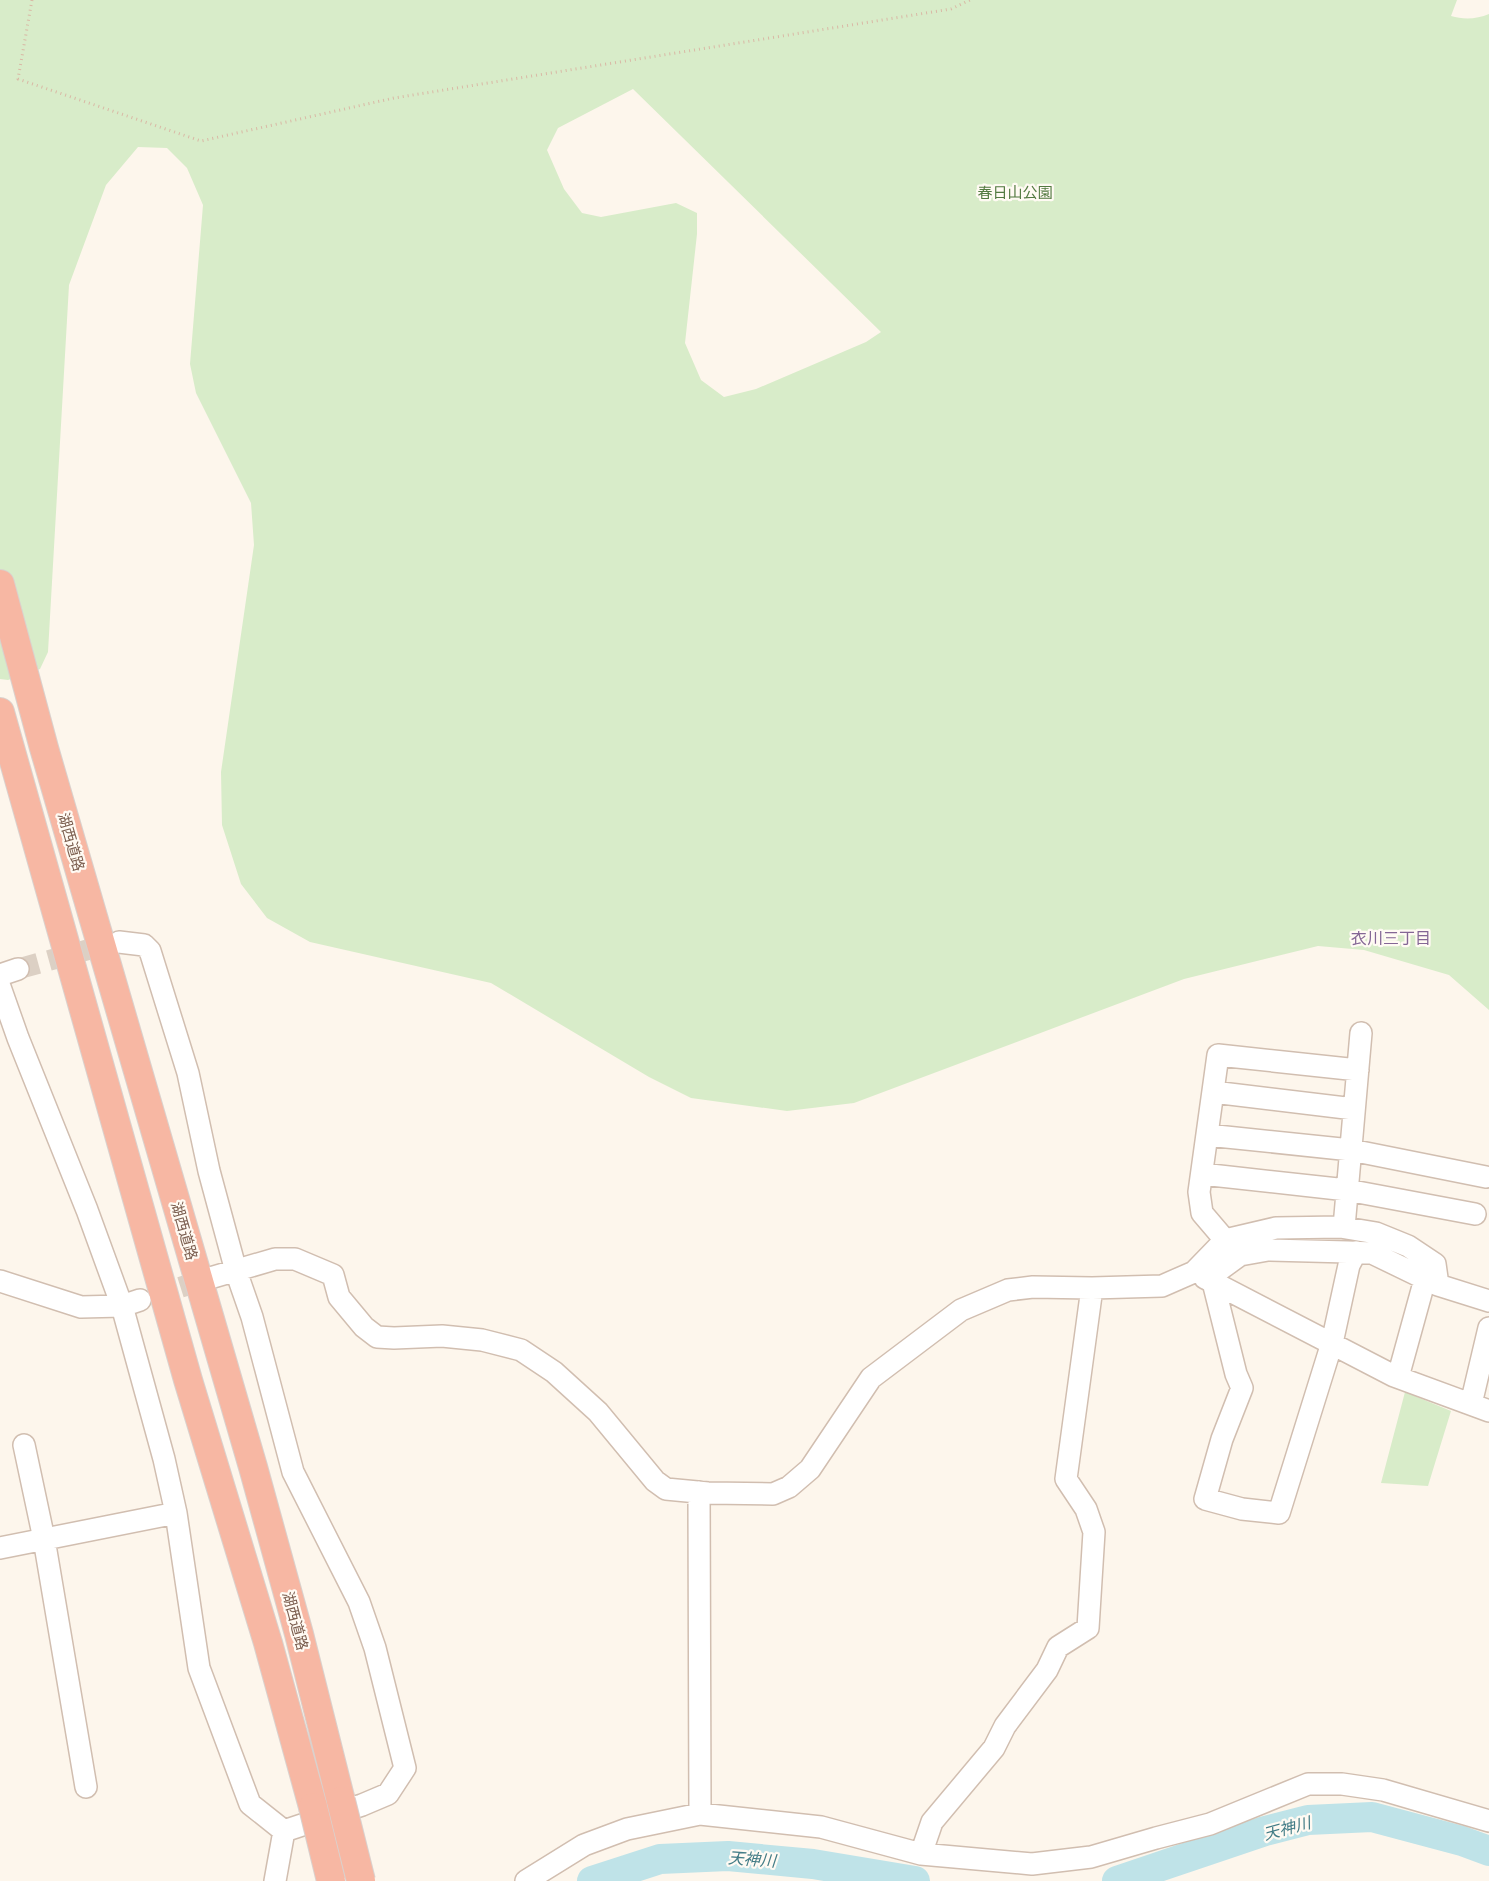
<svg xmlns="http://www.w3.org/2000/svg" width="1489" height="1881" viewBox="0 0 1489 1881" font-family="Helvetica,'Noto Sans JP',sans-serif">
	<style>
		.green { fill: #d8ecc9; fill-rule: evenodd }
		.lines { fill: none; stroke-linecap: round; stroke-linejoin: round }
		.river { stroke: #bfe3e8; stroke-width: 30 }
		.minor-tunnel { stroke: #dcd0c4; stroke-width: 21; stroke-dasharray: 21 11; stroke-linecap: butt }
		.minor-casing { stroke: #d1beb0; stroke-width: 24 }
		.highway-casing { stroke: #dad1cd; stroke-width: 30 }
		.path { stroke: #d9b8a5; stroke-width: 3; stroke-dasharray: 1 4; stroke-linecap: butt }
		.minor { stroke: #fff; stroke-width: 21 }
		.highway { stroke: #f7b7a3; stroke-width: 28 }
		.highway-bridge-casing { stroke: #dad1cd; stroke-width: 30; stroke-linecap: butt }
		.highway-bridge { stroke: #f7b7a3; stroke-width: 28 }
		.labels { text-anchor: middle; stroke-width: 4.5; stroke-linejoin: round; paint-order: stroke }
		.park-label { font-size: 15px; fill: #537a41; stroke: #fffaf3 }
		.street-label { font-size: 15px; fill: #7a5c4d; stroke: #fffaf3 }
		.neighbourhood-label { font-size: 16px; fill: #846695; stroke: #fffaf3 }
		.water-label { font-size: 16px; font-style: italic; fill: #437c86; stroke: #fffaf3 }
	</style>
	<rect width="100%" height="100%" fill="#fdf6ec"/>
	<path class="green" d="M0,0H1457L1451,16C1464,20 1477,19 1489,14V1010L1449,975L1364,950L1318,946L1184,979L854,1103L787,1111L691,1098L649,1077L491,983L310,942L267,918L241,884L222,825L221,772L254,545L251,503L196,393L190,364L203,205L187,168L167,148L138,147L106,185L69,285L48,652L40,669L8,680L0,679ZM633,89L881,332L866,342L756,389L724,397L701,380L685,343L697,234V213L676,203L601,217L582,213L564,189L547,150L558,128Z
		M1405,1392L1451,1411L1428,1486L1381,1483Z"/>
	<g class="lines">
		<path class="river" d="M592,1881L660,1859L728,1856L813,1864L915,1881
			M1117,1881L1265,1831L1308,1820L1372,1817L1462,1841L1489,1851"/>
		<path class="minor-tunnel" d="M18,969L116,942
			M150,1297L210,1278"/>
		<g class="minor-casing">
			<path id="minor" d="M119,942L144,945L150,951L188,1073L209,1171L236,1271L252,1317L293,1472L359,1602L375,1648L405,1768L388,1794L362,1805L284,1831
				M0,975L18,969
				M0,987L18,1038L87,1210L122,1306L164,1459L176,1513L199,1668L250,1804L284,1831
				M1213,1092L1354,1109
				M1207,1135L1351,1150L1486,1177
				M1202,1174L1347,1190L1475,1214
				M1344,1227L1361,1033
				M1225,1240L1202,1213L1199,1192L1218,1055L1358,1070
				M210,1278L275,1259H295L333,1275L339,1297L364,1327L377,1337L394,1338L442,1336L482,1340L521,1350L554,1372L598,1412L655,1481L666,1489L708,1493L773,1494L789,1487L810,1469L871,1378L961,1310L1008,1290L1033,1287L1092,1288L1162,1286L1194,1272L1225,1240L1276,1228L1340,1227L1376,1233L1408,1246L1435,1264L1438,1285L1489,1301
				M1205,1278L1394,1376L1489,1411
				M1207,1279L1240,1255L1268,1250L1348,1252L1372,1253L1438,1285
				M0,1281L81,1307L122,1306L140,1300
				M1213,1282L1236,1374L1242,1388L1222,1439L1205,1499L1242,1509L1279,1513L1332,1343L1349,1265L1356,1252
				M1398,1377L1425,1279
				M1471,1404L1489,1328
				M24,1445L44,1539L86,1787
				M699,1492L700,1814
				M0,1548L176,1513
				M921,1854L932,1822L994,1748L1005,1726L1047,1670L1058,1647L1088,1628L1094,1532L1086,1509L1066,1479L1092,1288
				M275,1881L284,1831
				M526,1881L584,1845L627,1829L700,1814L821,1827L921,1854L1032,1864L1091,1857L1156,1838L1210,1824L1308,1784H1342L1383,1790L1489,1821"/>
		</g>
		<g class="highway-casing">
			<path id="highway" d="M0,584L44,748L253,1467L299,1634L341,1801
				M0,712L188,1380L268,1643L313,1807"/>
		</g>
		<path class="path" d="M32,0L18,79L201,141L394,98L951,9L970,0"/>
		<use href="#minor" class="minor"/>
		<use href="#highway" class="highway"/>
		<g class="highway-bridge-casing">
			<path id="highway-bridge" d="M341,1801L361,1881
				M313,1807L331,1881"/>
		</g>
		<use href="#highway-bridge" class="highway-bridge"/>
	</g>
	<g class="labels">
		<g class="park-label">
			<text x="1015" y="198">春日山公園</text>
		</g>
		<g class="street-label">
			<text transform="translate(71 842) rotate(74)" y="5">湖西道路</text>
			<text transform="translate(184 1231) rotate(74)" y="5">湖西道路</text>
			<text transform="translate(295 1621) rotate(75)" y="5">湖西道路</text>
		</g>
		<g class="neighbourhood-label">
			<text x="1391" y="944">衣川三丁目</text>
		</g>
		<g class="water-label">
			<text transform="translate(1287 1828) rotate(-15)" y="6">天神川</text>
			<text transform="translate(752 1859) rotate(4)" y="6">天神川</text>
		</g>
	</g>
</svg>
